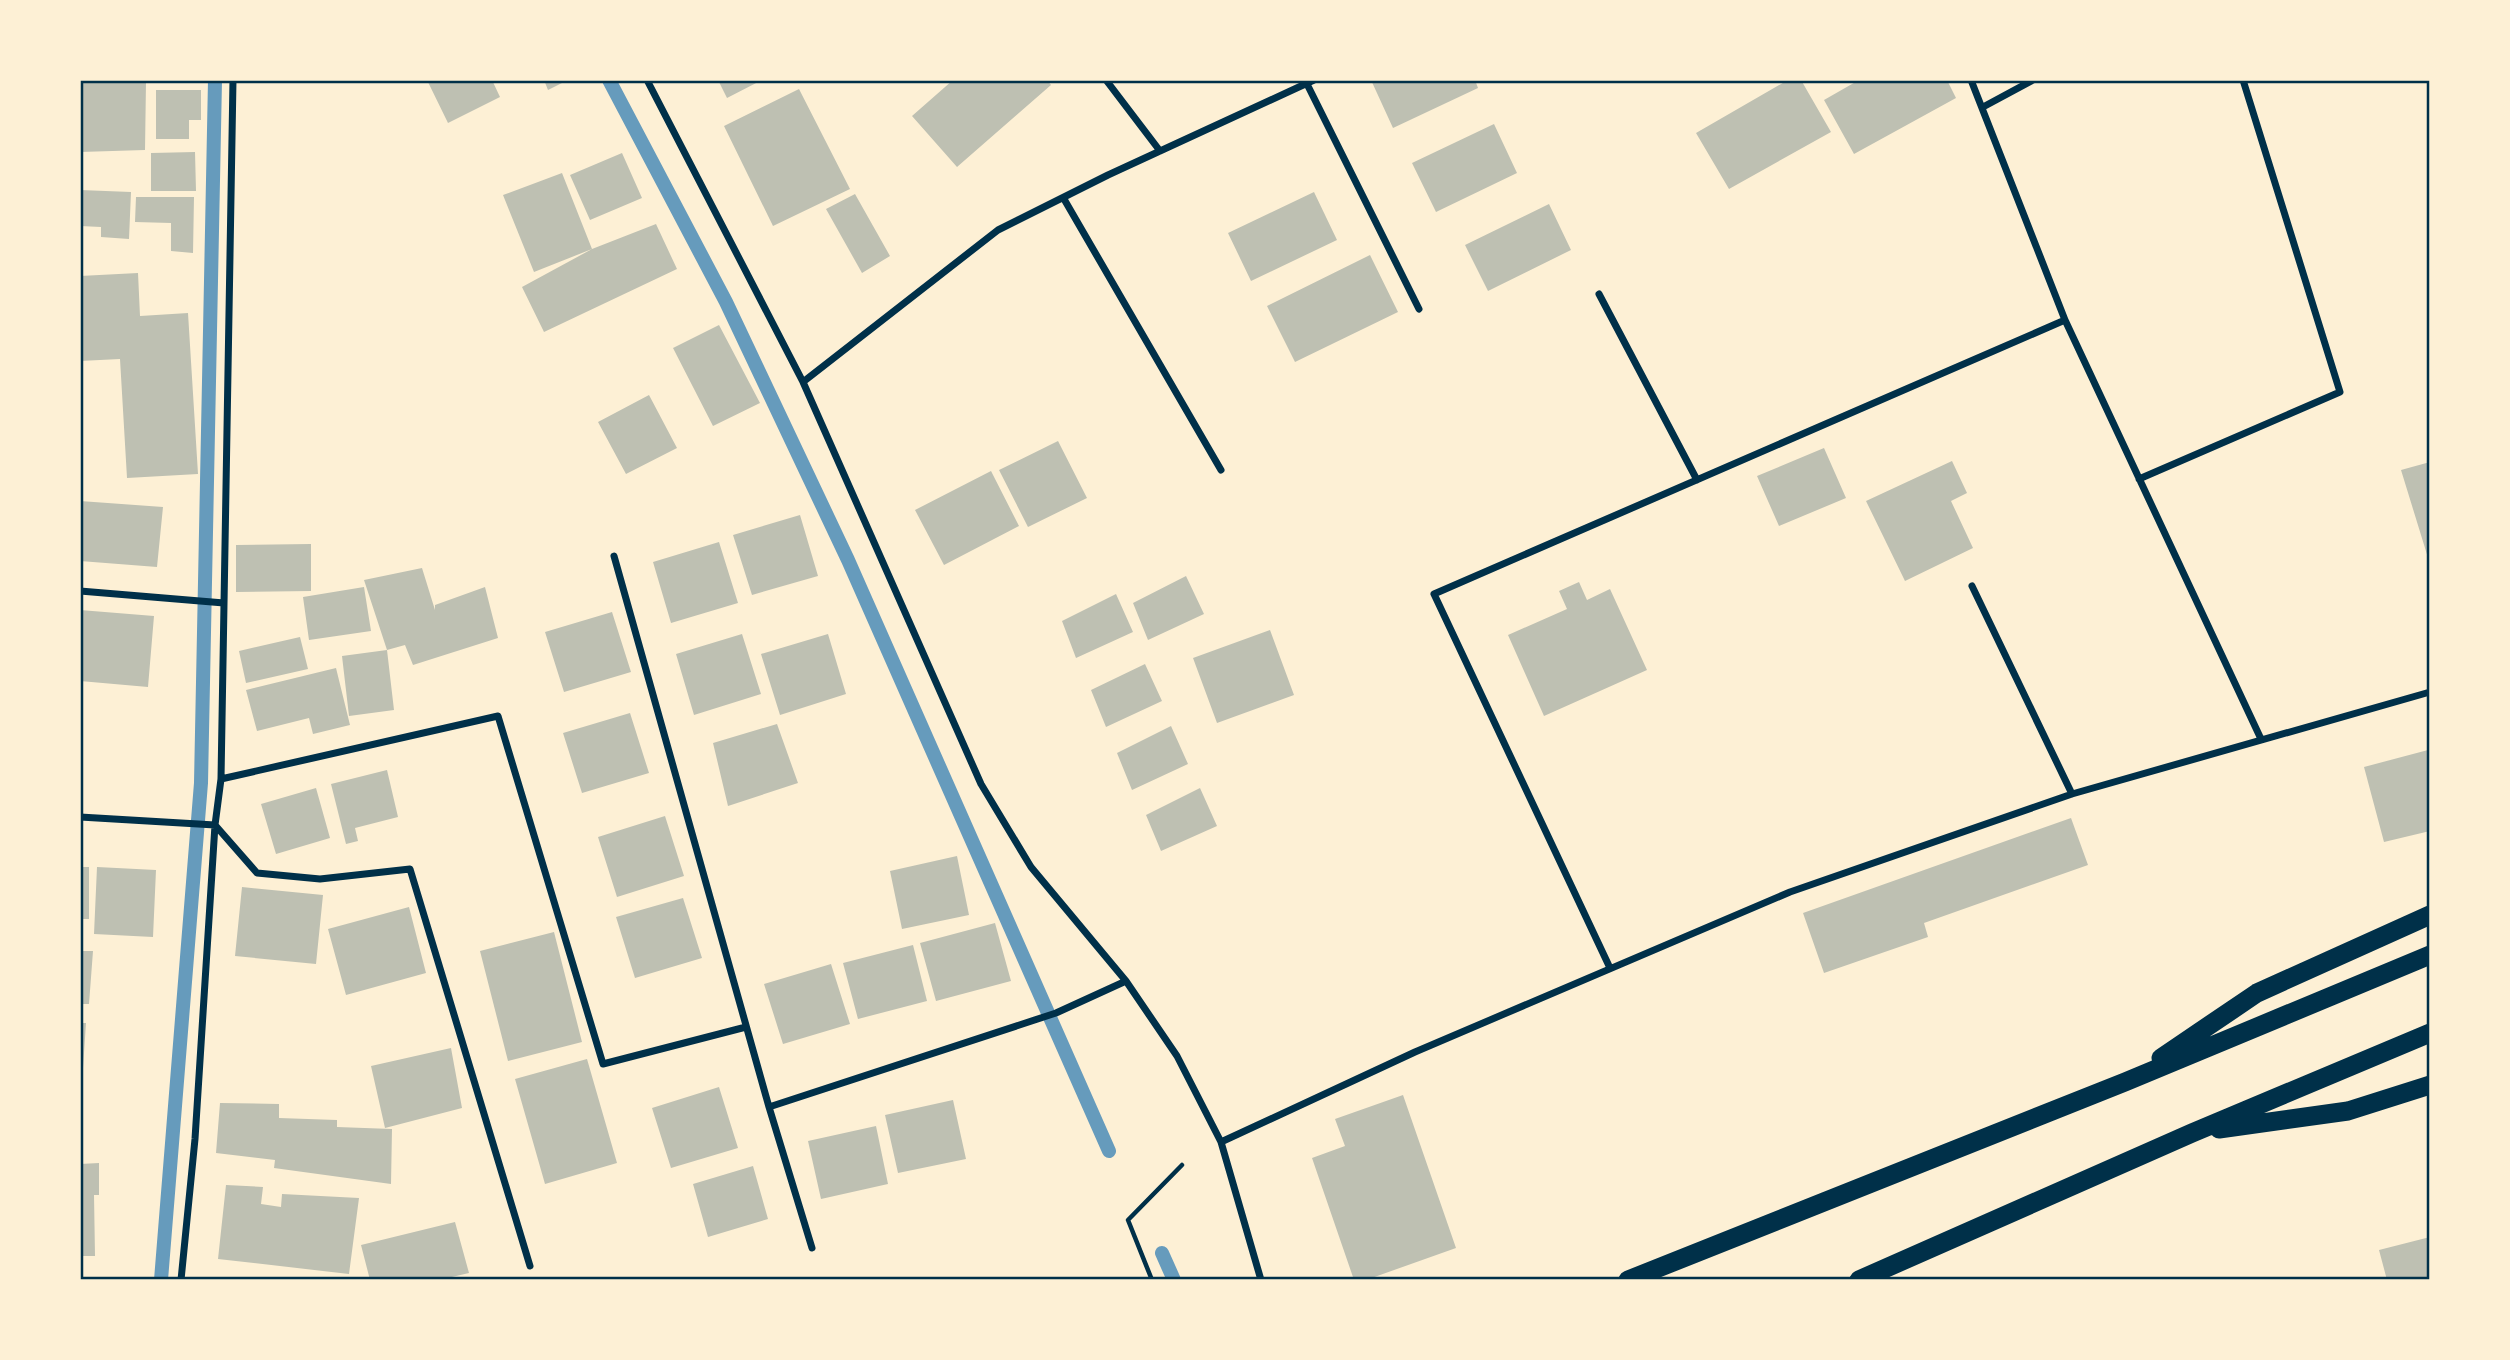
<svg xmlns="http://www.w3.org/2000/svg" width="2510" height="1360" viewBox="0 0 2510 1360" font-family="'PT Sans Narrow',sans-serif">
	<style>
		.lines { fill: none; stroke-linecap: round; stroke-linejoin: round }
		.stream { stroke: #669bbc; stroke-width: 14 }
		.building { fill: #bec0b2 }
		.path { stroke: #003049; stroke-width: 4.5 }
		.minor { stroke: #003049; stroke-width: 7 }
		.trunk { stroke: #003049; stroke-width: 19 }
		.neatline { fill: none; stroke: #003049; stroke-width: 2.5 }
	</style>
	<rect width="100%" height="100%" fill="#fdf0d5"/>
	<g class="lines">
		<path class="stream" d="M609,80L726,302L848,560L1109,1151
			M1162,1253L1174,1280
			M161,1280L201,783L215,80"/>
	</g>
	<path class="building" d="M80,80L146,82L145,150L80,152Z
		M427,80H492L500,97L448,123Z
		M544,80H568L548,90Z
		M718,80H762L727,98Z
		M953,80H1047L1051,85L957,167L912,116Z
		M1371,80H1475L1478,88L1393,128Z
		M1788,80H1801L1831,132L1729,189L1696,133Z
		M1859,80H1947L1956,98L1854,154L1824,100Z
		M799,89L850,189L773,226L724,126Z
		M156,90H201V120H189V139H156Z
		M1494,124L1517,173L1436,212L1412,163Z
		M195,152L196,191H151V153Z
		M622,153L642,198L590,220L570,175Z
		M562,173L592,249L656,224L677,269L544,332L522,287L592,249L534,272L503,195Z
		M80,190L131,192L129,239L101,237V227L80,226Z
		M1314,192L1337,240L1251,281L1228,233Z
		M855,194L890,256L862,273L826,209Z
		M136,197H194L193,253L171,251V223L135,222Z
		M1549,204L1571,250L1488,291L1465,245Z
		M1370,255L1398,312L1295,362L1267,306Z
		M138,273L140,316L188,313L198,474L127,478L120,359L80,361V276Z
		M719,325L760,403L713,426L673,348Z
		M649,395L677,448L626,474L598,422Z
		M1058,441L1087,498L1028,527L999,470Z
		M1824,448L1846,498L1779,526L1757,476Z
		M1952,461L1967,493L1951,501L1973,548L1905,581L1866,501Z
		M2430,462V561H2429L2401,470Z
		M991,471L1019,526L944,565L915,510Z
		M80,501L163,507L157,567L80,561Z
		M800,515L818,576L752,595L733,535Z
		M719,542L738,603L671,623L653,562Z
		M311,544V591L236,592V545Z
		M422,568L435,610V605L485,587L498,638L413,665L405,645L387,650L364,580Z
		M1186,576L1204,614L1148,640L1133,603Z
		M1579,582L1587,600L1610,589L1647,670L1544,716L1508,635L1567,609L1559,591Z
		M364,587L371,631L309,640L303,597Z
		M1116,594L1133,632L1076,658L1062,621Z
		M80,610L154,616L148,687L80,681Z
		M612,612L631,672L564,692L545,632Z
		M1270,630L1294,695L1217,723L1193,658Z
		M742,634L761,694L694,715L676,654Z
		M828,634L846,694L780,715L761,654Z
		M300,637L308,669L246,683L239,651Z
		M387,650L394,710L349,716L342,656Z
		M1145,664L1162,701L1106,727L1091,690Z
		M336,668L350,725L313,734L309,718L257,731L246,690Z
		M630,713L649,773L582,793L563,733Z
		M777,724L798,783L728,806L713,743Z
		M1171,726L1188,764L1132,790L1117,753Z
		M2428,750L2430,831L2384,842L2364,767Z
		M387,770L398,817L355,828L358,841L346,844L331,784Z
		M316,788L330,838L276,854L261,804Z
		M1200,788L1217,826L1161,851L1146,815Z
		M665,816L684,876L617,897L598,837Z
		M2071,818L2088,865L1924,923L1928,937L1824,973L1803,913Z
		M957,856L969,915L902,929L890,871Z
		M80,867H89V919H80Z
		M97,867L156,870L153,937L94,934Z
		M242,887L323,895L316,964L235,956Z
		M683,898L702,958L635,978L616,917Z
		M409,907L426,973L346,995L328,929Z
		M995,923L1011,981L936,1001L920,943Z
		M554,932L582,1042L508,1061L480,951Z
		M913,945L927,1001L858,1019L843,963Z
		M80,951H93L89,1004H80Z
		M831,964L850,1024L783,1044L764,984Z
		M80,1023H86L83,1068H80Z
		M451,1048L462,1108L385,1128L371,1066Z
		M587,1059L617,1163L545,1184L515,1079Z
		M719,1087L738,1148L671,1168L652,1108Z
		M1403,1095L1456,1248L1366,1280H1354L1312,1158L1345,1146L1335,1119Z
		M953,1100L966,1159L898,1173L885,1115Z
		M220,1103L279,1104V1118L337,1120V1127L392,1129L391,1184L274,1168L275,1160L216,1153Z
		M876,1126L888,1184L821,1199L808,1141Z
		M99,1163V1195H94L95,1256H80V1164Z
		M753,1166L768,1219L708,1237L693,1184Z
		M226,1185L263,1187L261,1204L281,1207L282,1194L359,1198L349,1274L218,1259Z
		M455,1222L469,1273L439,1280H370L361,1245Z
		M2430,1237V1280H2387L2379,1250Z"/>
	<g class="lines">
		<path class="path" d="M1152,1280L1128,1220L1182,1165"/>
		<path class="minor" d="M647,80L803,382L981,784L1031,867L1126,981L1177,1056L1221,1142L1261,1280
			M1106,80L1160,151
			M1971,80L2065,320L2261,739
			M1307,84L1419,309
			M1983,107L2033,80
			M1064,199L1221,470
			M1599,294L1697,480
			M803,382L998,230L1108,175L1314,80
			M2139,479L2340,392L2243,80
			M614,556L769,1107L1056,1013L1126,981
			M1972,586L2072,794
			M80,591L224,603
			M221,779L498,716L603,1064L746,1027
			M80,817L215,825L257,873L320,879L410,869L530,1266
			M1610,968L1434,594L2065,320
			M769,1107L812,1248
			M1221,1142L1415,1052L1790,892L2072,794L2430,692
			M181,1280L195,1139L215,825L221,779L233,80"/>
		<path class="trunk" d="M2161,1058L2257,993L2430,915
			M2219,1129L2348,1111L2430,1085
			M1628,1280L2125,1082L2430,955
			M1859,1280L2192,1133L2430,1033"/>
	</g>
	<rect width="2510" height="1360" fill="none" stroke="#fdf0d5" stroke-width="164"/>
	<rect x="82" y="82" width="2346" height="1196" class="neatline"/>
</svg>
